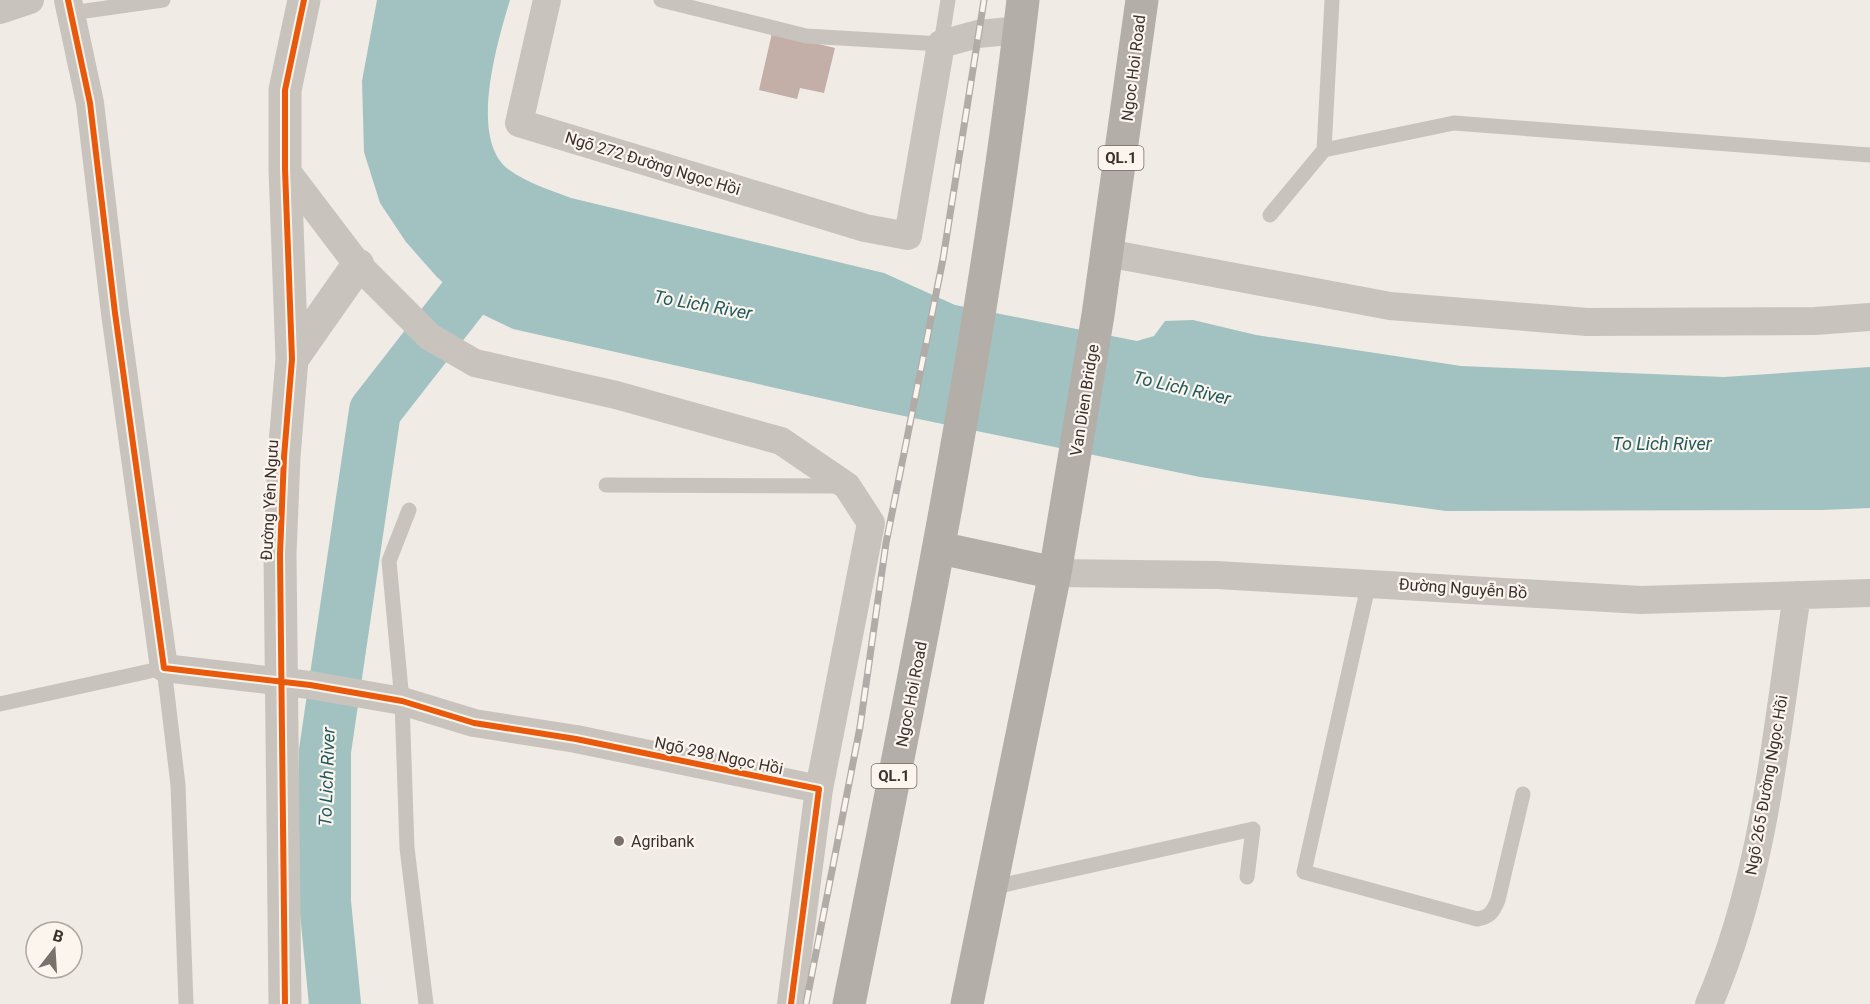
<svg xmlns="http://www.w3.org/2000/svg" width="1870" height="1004" viewBox="0 0 1870 1004" font-family="Roboto,sans-serif">
	<style>
		.water { fill: #a1c2c1 }
		.lines { fill: none; stroke-linecap: round; stroke-linejoin: round }
		.river { stroke: #a1c2c1; stroke-width: 52 }
		.building { fill: #c3afa7 }
		.service { stroke: #c9c3be; stroke-width: 15 }
		.minor { stroke: #c9c3be; stroke-width: 28 }
		.tertiary { stroke: #c9c3be; stroke-width: 33 }
		.trunk { stroke: #b4aea8; stroke-width: 33 }
		.rail-casing { stroke: #b1aca8; stroke-width: 7 }
		.rail { stroke: #fbf5ee; stroke-width: 4.5; stroke-dasharray: 14; stroke-linecap: butt }
		.cycleway-casing { stroke: #fbf5ee; stroke-width: 10 }
		.cycleway { stroke: #e8590c; stroke-width: 6 }
		.poi-dot { fill: #7a716c; stroke: #fbf5ee; stroke-width: 2 }
		.labels { text-anchor: middle; stroke-width: 4.5; stroke-linejoin: round; paint-order: stroke }
		.shield { fill: #fbf5ee; stroke: #756b66; stroke-width: 1.5 }
		.shield-label { font-size: 15px; font-weight: bold; fill: #3b302b }
		.street-label { font-size: 16px; fill: #3b302b; stroke: #fbf5ee }
		.poi-label { font-size: 16px; fill: #3b302b; stroke: #fbf5ee; text-anchor: start }
		.water-label { font-size: 18px; font-style: italic; fill: #1f5a5e; stroke: #fbf5ee }
	</style>
	<rect width="100%" height="100%" fill="#f0ebe5"/>
	<path class="water" d="M377,0H510C498,40 468,138 508,169C527,183 550,190 571,198L884,273L955,305L1137,341L1154,336L1165,321L1193,320L1256,335L1461,366L1724,377L1870,367V508L1822,510L1446,511L1200,477L865,408L513,329L471,309L436,276L406,242L380,203L364,152L362,81Z"/>
	<g class="lines">
		<path class="river" d="M335,1004L325,902V751L375,411L506,243"/>
	</g>
	<path class="building" d="M772,33L835,48L824,93L800,88L797,99L759,90Z"/>
	<g class="lines">
		<path class="service" d="M661,0L806,36L941,44L948,0
			M71,13L163,0
			M1324,150L1332,0
			M1270,215L1324,150L1454,123L1870,155
			M606,485L841,486
			M409,510L389,561L402,701L407,848L426,1004
			M1369,582L1304,872L1477,919C1490,917 1493,912 1498,900L1523,794
			M0,704L164,668L178,785L186,1004
			M990,888L1253,829L1247,877"/>
		<path class="minor" d="M68,0L90,103L115,313L164,668L310,685L402,701L474,723L576,739L819,789L791,1004
			M547,0L519,123L865,228L908,236L941,44L978,34L1020,30
			M0,10L30,0
			M285,169L358,265L430,337L475,363L616,395L781,441L847,486L871,523L819,789
			M1107,253L1390,306L1587,322L1815,321L1870,317
			M1055,573L1217,575L1641,600L1870,593
			M1709,1004C1765,875 1776,733 1797,595"/>
		<path class="tertiary" d="M292,359L358,265
			M285,1004L280,554L284,457L292,359L285,169V90L304,0"/>
		<path class="trunk" d="M940,548L1055,573
			M849,1004C916,671 984,338 1023,0
			M967,1004L1055,573L1098,315L1142,0"/>
		<g class="rail-casing">
			<path id="rail" d="M806,1004L860,727L886,543L943,259L984,0"/>
		</g>
		<use href="#rail" class="rail"/>
		<g class="cycleway-casing">
			<path id="cycleway" d="M68,0L90,103L115,313L164,668L310,685L402,701L474,723L576,739L819,789L791,1004
				M285,1004L280,554L284,457L292,359L285,169V90L304,0"/>
		</g>
		<use href="#cycleway" class="cycleway"/>
	</g>
	<circle class="poi-dot" cx="619" cy="841" r="6"/>
	<g class="labels">
		<g class="shield">
			<rect x="1098.5" y="146" width="45" height="24" rx="4.5"/>
			<rect x="871.5" y="764" width="45" height="24" rx="4.5"/>
		</g>
		<g class="shield-label">
			<text x="1121" y="163">QL.1</text>
			<text x="894" y="781">QL.1</text>
		</g>
		<g class="street-label">
			<text transform="translate(1133 68) rotate(-83)" y="6">Ngoc Hoi Road</text>
			<text transform="translate(653 163) rotate(17)" y="6">Ngõ 272 Đường Ngọc Hồi</text>
			<text transform="translate(1084 400) rotate(-81)" y="6">Van Dien Bridge</text>
			<text transform="translate(269 500) rotate(-87)" y="6">Đường Yên Ngưu</text>
			<text transform="translate(1463 588) rotate(4)" y="6">Đường Nguyễn Bồ</text>
			<text transform="translate(911 694) rotate(-79)" y="6">Ngoc Hoi Road</text>
			<text transform="translate(719 755) rotate(12)" y="6">Ngõ 298 Ngọc Hồi</text>
			<text transform="translate(1766 785) rotate(-80)" y="6">Ngõ 265 Đường Ngọc Hồi</text>
		</g>
		<g class="poi-label">
			<text x="631" y="847">Agribank</text>
		</g>
		<g class="water-label">
			<text transform="translate(703 305) rotate(10)" y="6">To Lich River</text>
			<text transform="translate(1182 388) rotate(13)" y="6">To Lich River</text>
			<text x="1662" y="450">To Lich River</text>
			<text transform="translate(327 777) rotate(-88)" y="6">To Lich River</text>
		</g>
	</g>
	<g transform="translate(54 950) rotate(17)"><circle r="28" fill="#fbf5ee" stroke="#aea6a0" stroke-width="1.5"/>
	<path d="M0-4.5L10 22L0 15L-10 22Z" fill="#7a716c"/>
	<text y="-9" font-size="16" font-weight="bold" text-anchor="middle" fill="#3b302b">B</text>
	</g>
</svg>
